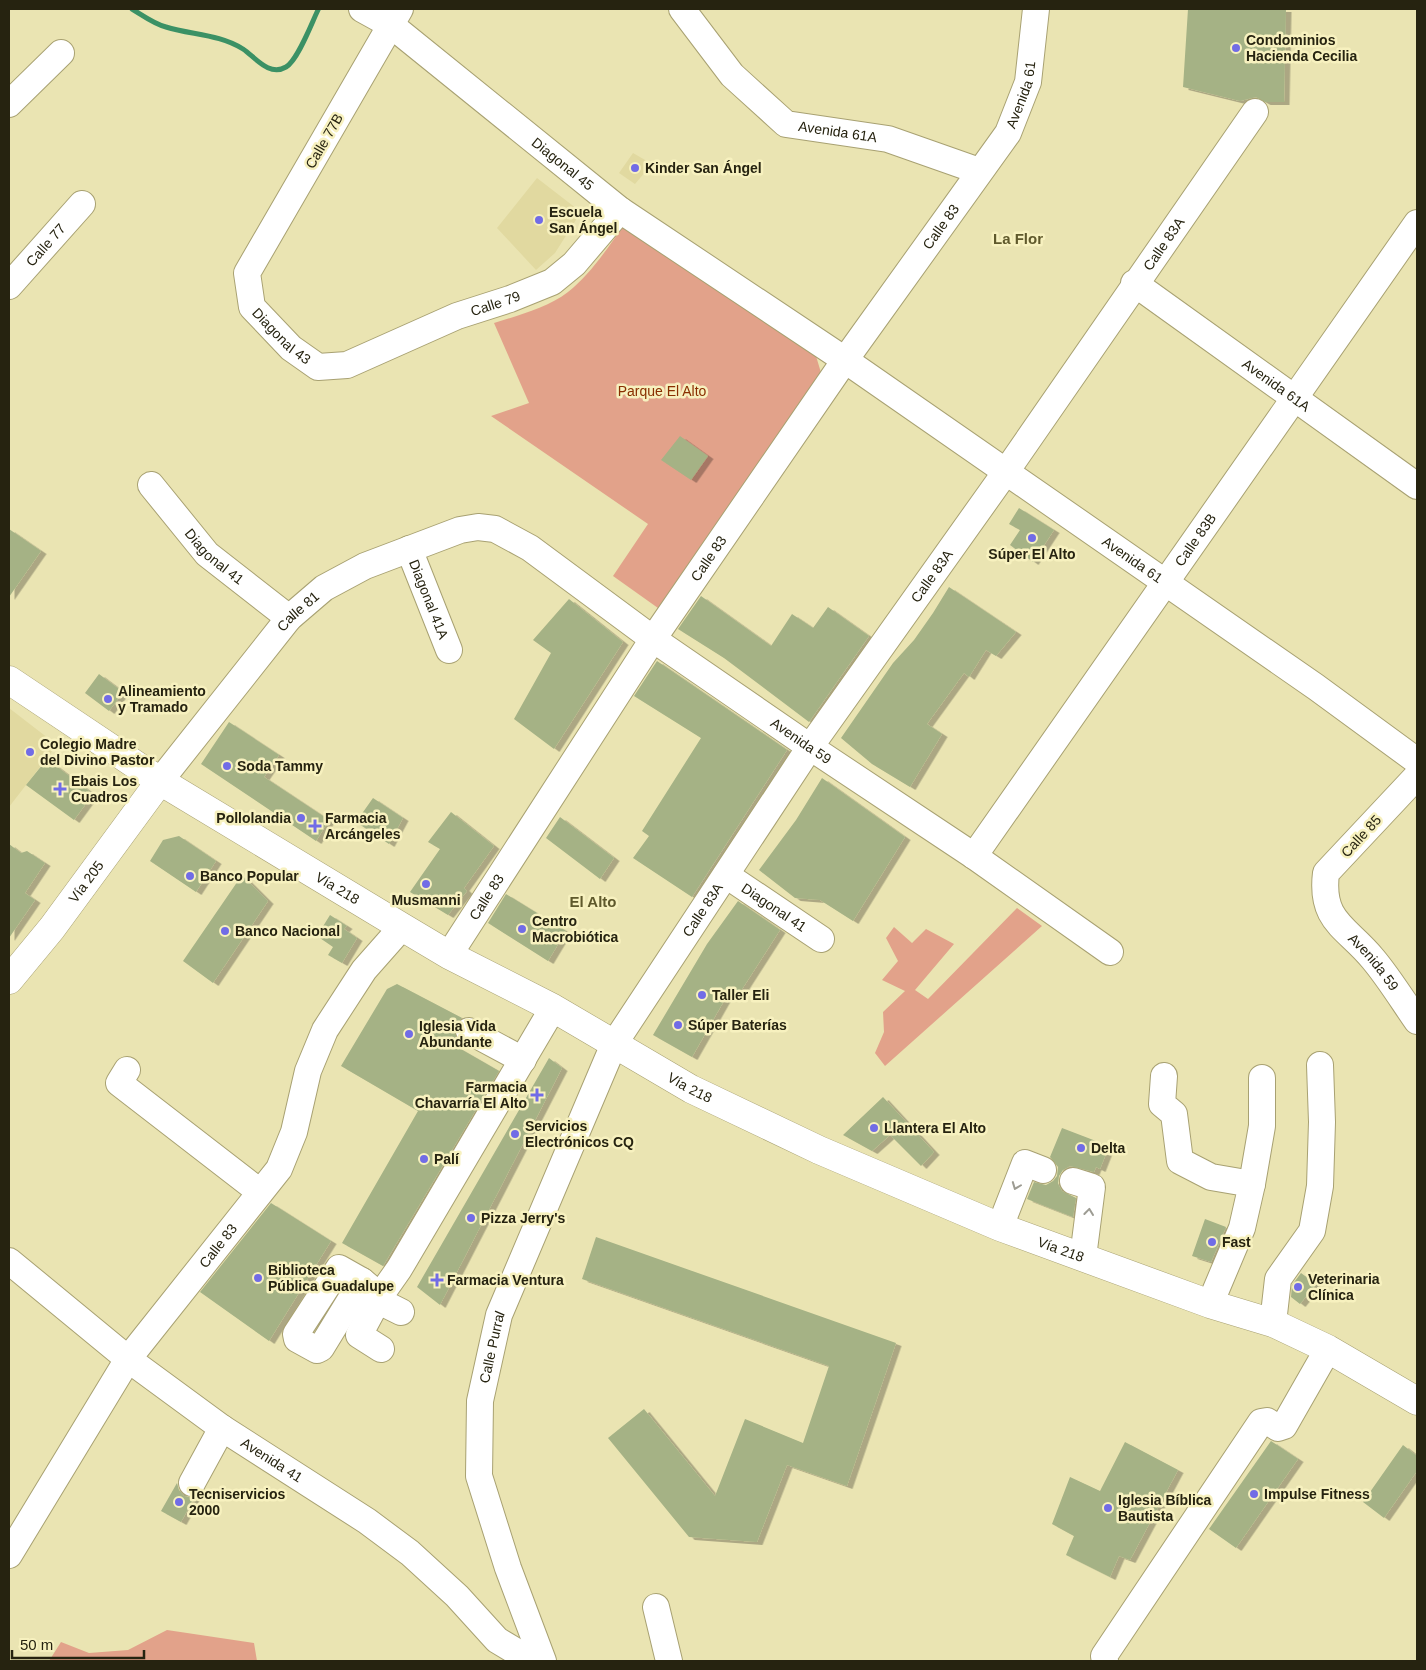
<svg xmlns="http://www.w3.org/2000/svg" width="1426" height="1670" viewBox="0 0 1426 1670" font-family="Helvetica,sans-serif">
	<style>
		.built { fill: #e1d9a0 }
		.green { fill: #e2a28a }
		.lines { fill: none; stroke-linecap: round; stroke-linejoin: round }
		.stream { stroke: #3b9165; stroke-width: 5 }
		.building { fill: #a5b285; filter: url(#shadow) }
		.minor-casing { stroke: #a8a172; stroke-width: 28 }
		.major-casing { stroke: #a8a172; stroke-width: 29 }
		.minor { stroke: #fff; stroke-width: 26 }
		.major { stroke: #fff; stroke-width: 28 }
		.oneway { stroke: #9d9c93 }
		.poi-dot { fill: #716ce6; stroke: #f7f1bf; stroke-width: 2 }
		.labels { text-anchor: middle; stroke-width: 5; stroke-linejoin: round; paint-order: stroke }
		.poi-label { font-size: 14px; font-weight: bold; fill: #262310; stroke: #f7f1bf; text-anchor: start }
		.street-label { font-size: 14px; fill: #262310; stroke: #f7f1bf }
		.park-label { font-size: 14px; fill: #892f01; stroke: #f7f1bf }
		.neighbourhood-label { font-size: 15px; font-weight: bold; fill: #5f592c; stroke: #f7f1bf }
	</style>
	<defs>
		<filter id="shadow"><feDropShadow dx="5.5" dy="3" stdDeviation="0" flood-color="#0004"/></filter>
	</defs>
	<rect width="100%" height="100%" fill="#eae4b2"/>
	<path class="built" d="M633,153L652,164L635,184L619,173Z
		M537,178L581,212L555,253L536,270L497,228Z
		M9,708L57,745L9,807Z"/>
	<path class="green" d="M625,224L816,356L822,376L658,608L613,576L648,524L491,416L529,403L494,323C519,315 547,308 568,292C591,274 608,247 625,224Z
		M1017,908L1042,926L885,1066L875,1053L884,1032L883,1012L905,991L882,980L898,961L886,938L894,927L912,943L926,929L954,944L915,990L928,999Z
		M167,1630L254,1643L257,1661H49L61,1642L89,1653L128,1650Z"/>
	<g class="lines">
		<path class="stream" d="M132,9C142,15 154,24 166,27C192,35 219,34 243,49C255,57 269,77 286,67C298,60 312,22 318,10"/>
	</g>
	<path class="building" d="M1188,9H1286L1284,102H1265L1256,97L1240,101L1183,87Z
		M680,436L708,456L691,480L661,460Z
		M1019,508L1054,530L1033,562L1010,545L1020,530L1009,524Z
		M9,529L41,551L9,597Z
		M949,587L1016,632L996,656L986,650L969,677L964,673L927,724L942,734L910,787L872,764L841,738L893,663L914,640L933,613Z
		M701,596L771,646L792,614L813,628L828,607L869,636L809,722L724,658L678,629Z
		M569,599L623,642L554,749L514,719L551,653L533,640Z
		M657,661L787,750L692,897L633,858L649,836L642,831L701,738L634,696Z
		M99,674L123,692L109,711L85,693Z
		M229,722L279,755L264,777L329,820L316,841L201,764Z
		M47,759L93,794L74,820L26,785Z
		M822,778L905,837L853,921L820,900L795,898L759,870L796,820Z
		M373,798L403,818L389,844L356,822Z
		M451,812L494,846L464,888L467,891L448,915L410,892L440,849L428,842Z
		M560,817L614,858L600,879L546,838Z
		M179,836L216,861L196,892L150,861L163,840Z
		M9,844L21,853L27,851L45,863L25,893L35,900L9,938Z
		M242,875L268,901L213,983L183,961Z
		M506,894L566,931L548,961L488,923Z
		M738,901L780,930L737,997L729,992L692,1057L653,1035L707,944Z
		M330,915L347,926L344,929L357,938L342,963L328,955L333,947L317,936Z
		M397,984L462,1018L456,1024V1038L452,1044L499,1071L383,1266L342,1243L418,1111L341,1066L387,989Z
		M549,1058L562,1068L440,1305L417,1287Z
		M883,1097L934,1152L921,1166L890,1135L872,1151L843,1135Z
		M1062,1128L1109,1146L1100,1169L1096,1167L1094,1172L1070,1166L1063,1170L1059,1176L1058,1184L1062,1191L1076,1198L1073,1217L1027,1199L1034,1182L1046,1185L1053,1181L1057,1176L1058,1167L1050,1157Z
		M271,1203L331,1241L269,1341L200,1292Z
		M1205,1219L1226,1227L1211,1262L1192,1256Z
		M596,1237L896,1343L847,1486L787,1465L757,1542L689,1537L608,1438L644,1409L715,1496L745,1419L803,1443L829,1366L582,1279Z
		M1301,1273L1316,1284L1300,1304L1291,1297L1292,1285Z
		M1271,1441L1298,1459L1236,1548L1209,1529Z
		M1125,1442L1178,1470L1130,1560L1119,1556L1110,1577L1066,1555L1074,1536L1052,1524L1070,1477L1100,1491Z
		M1403,1445L1417,1456V1471L1384,1518L1363,1502Z
		M177,1483L179,1490L184,1496L194,1498L181,1522L161,1511Z"/>
	<g class="lines">
		<g class="minor-casing">
			<g id="minor">
				<path id="s1" d="M362,9L391,25L620,210L845,360L1316,687L1417,761"/>
				<path id="s2" d="M400,9L247,273L252,307L291,348L318,367L347,365L457,316L510,299L552,282L574,264L620,210"/>
				<path id="s3" d="M682,9L732,75L786,124L888,139L979,171"/>
				<path d="M9,104L61,53"/>
				<path id="s4" d="M1134,283L1417,486"/>
				<path id="s5" d="M9,286L82,204"/>
				<path id="s6" d="M151,485L207,554L289,618"/>
				<path id="s7" d="M409,549L449,650"/>
				<path id="s8" d="M1417,776L1326,873C1320,922 1347,927 1373,959C1389,978 1403,1001 1417,1021"/>
				<path id="s9" d="M160,781L289,618L324,588L365,566L460,530L478,527L495,529L530,548L653,639L810,747L974,856L1110,952"/>
				<path id="s10" d="M974,856L1417,223"/>
				<path id="s11" d="M726,875L821,939"/>
				<path id="s12" d="M449,955L653,639L845,360L1008,133L1028,82L1036,9"/>
				<path d="M469,1031L523,1060"/>
				<path d="M127,1070L119,1083L260,1192"/>
				<path d="M1164,1076L1162,1104L1174,1114L1180,1161L1211,1177L1252,1184L1242,1228L1210,1304"/>
				<path d="M1073,1181L1092,1187L1083,1257"/>
				<path d="M1252,1184L1262,1126V1078"/>
				<path d="M1000,1227L1025,1163L1043,1170"/>
				<path id="s13" d="M9,1261L128,1359L222,1428L367,1521L410,1553L457,1596L497,1640L532,1661"/>
				<path d="M339,1268L362,1281L321,1348L317,1350L297,1339L296,1334Z"/>
				<path d="M362,1281L380,1296L399,1269L553,1008"/>
				<path d="M1273,1323L1278,1279L1312,1231L1320,1186L1322,1122L1320,1065"/>
				<path d="M381,1349L359,1335L380,1296L387,1305L401,1312"/>
				<path d="M192,1483L222,1428"/>
				<path id="s14" d="M9,1555L128,1359L279,1169L294,1132L308,1071L325,1030L364,970L402,927"/>
				<path d="M656,1607L669,1661"/>
				<path id="s15" d="M543,1661L508,1568L479,1476L480,1401L499,1315L614,1044L810,747L1005,473L1255,112"/>
				<path d="M1105,1661L1104,1656L1261,1422L1267,1421L1278,1428L1284,1426L1328,1349"/>
			</g>
		</g>
		<g class="major-casing">
			<g id="major">
				<path id="s16" d="M9,680L160,781L402,927L449,955L553,1008L691,1089L819,1150L1000,1227L1210,1304L1273,1323L1328,1349L1417,1401"/>
				<path id="s17" d="M9,980L52,928L160,781"/>
			</g>
		</g>
		<use href="#minor" class="minor"/>
		<use href="#major" class="major"/>
	</g>
	<defs><path id="oneway-chevron" d="M-2-3.5L2.5 0L-2 3.5" fill="none" stroke-width="1.6" stroke-linecap="round" stroke-linejoin="round" transform="scale(1.25)"/></defs>
	<g class="oneway">
		<use href="#oneway-chevron" transform="translate(1016 1186) rotate(111)"/>
		<use href="#oneway-chevron" transform="translate(1089 1212) rotate(-83)"/>
	</g>
	<g class="poi-dot">
		<circle cx="1236" cy="48" r="5"/>
		<circle cx="635" cy="168" r="5"/>
		<circle cx="539" cy="220" r="5"/>
		<circle cx="1032" cy="538" r="5"/>
		<circle cx="108" cy="699" r="5"/>
		<circle cx="30" cy="752" r="5"/>
		<circle cx="227" cy="766" r="5"/>
		<path d="M57.5 781.5h5v5h5v5h-5v5h-5v-5h-5v-5h5z"/>
		<circle cx="301" cy="818" r="5"/>
		<path d="M312.5 818.5h5v5h5v5h-5v5h-5v-5h-5v-5h5z"/>
		<circle cx="190" cy="876" r="5"/>
		<circle cx="426" cy="884" r="5"/>
		<circle cx="522" cy="929" r="5"/>
		<circle cx="225" cy="931" r="5"/>
		<circle cx="702" cy="995" r="5"/>
		<circle cx="678" cy="1025" r="5"/>
		<circle cx="409" cy="1034" r="5"/>
		<path d="M534.5 1087.5h5v5h5v5h-5v5h-5v-5h-5v-5h5z"/>
		<circle cx="874" cy="1128" r="5"/>
		<circle cx="515" cy="1134" r="5"/>
		<circle cx="1081" cy="1148" r="5"/>
		<circle cx="424" cy="1159" r="5"/>
		<circle cx="471" cy="1218" r="5"/>
		<circle cx="1212" cy="1242" r="5"/>
		<circle cx="258" cy="1278" r="5"/>
		<path d="M434.5 1272.5h5v5h5v5h-5v5h-5v-5h-5v-5h5z"/>
		<circle cx="1298" cy="1287" r="5"/>
		<circle cx="1254" cy="1494" r="5"/>
		<circle cx="179" cy="1502" r="5"/>
		<circle cx="1108" cy="1508" r="5"/>
	</g>
	<g class="labels">
		<g class="poi-label">
			<text x="1246" y="45">Condominios<tspan x="1246" dy="16">Hacienda Cecilia</tspan></text>
			<text x="645" y="173">Kinder San Ángel</text>
			<text x="549" y="217">Escuela<tspan x="549" dy="16">San Ángel</tspan></text>
			<text x="1032" y="559" text-anchor="middle">Súper El Alto</text>
			<text x="118" y="696">Alineamiento<tspan x="118" dy="16">y Tramado</tspan></text>
			<text x="40" y="749">Colegio Madre<tspan x="40" dy="16">del Divino Pastor</tspan></text>
			<text x="237" y="771">Soda Tammy</text>
			<text x="71" y="786">Ebais Los<tspan x="71" dy="16">Cuadros</tspan></text>
			<text x="291" y="823" text-anchor="end">Pollolandia</text>
			<text x="325" y="823">Farmacia<tspan x="325" dy="16">Arcángeles</tspan></text>
			<text x="200" y="881">Banco Popular</text>
			<text x="426" y="905" text-anchor="middle">Musmanni</text>
			<text x="532" y="926">Centro<tspan x="532" dy="16">Macrobiótica</tspan></text>
			<text x="235" y="936">Banco Nacional</text>
			<text x="712" y="1000">Taller Eli</text>
			<text x="688" y="1030">Súper Baterías</text>
			<text x="419" y="1031">Iglesia Vida<tspan x="419" dy="16">Abundante</tspan></text>
			<text x="527" y="1092" text-anchor="end">Farmacia<tspan x="527" dy="16">Chavarría El Alto</tspan></text>
			<text x="525" y="1131">Servicios<tspan x="525" dy="16">Electrónicos CQ</tspan></text>
			<text x="884" y="1133">Llantera El Alto</text>
			<text x="1091" y="1153">Delta</text>
			<text x="434" y="1164">Palí</text>
			<text x="481" y="1223">Pizza Jerry's</text>
			<text x="1222" y="1247">Fast</text>
			<text x="268" y="1275">Biblioteca<tspan x="268" dy="16">Pública Guadalupe</tspan></text>
			<text x="1308" y="1284">Veterinaria<tspan x="1308" dy="16">Clínica</tspan></text>
			<text x="447" y="1285">Farmacia Ventura</text>
			<text x="189" y="1499">Tecniservicios<tspan x="189" dy="16">2000</tspan></text>
			<text x="1264" y="1499">Impulse Fitness</text>
			<text x="1118" y="1505">Iglesia Bíblica<tspan x="1118" dy="16">Bautista</tspan></text>
		</g>
		<g class="street-label">
			<text dy="5" stroke="none"><textPath href="#s12" startOffset="1035">Avenida 61</textPath></text>
			<text dy="5" stroke="none"><textPath href="#s3" startOffset="208">Avenida 61A</textPath></text>
			<text transform="translate(324 141) rotate(-60)" y="5">Calle 77B</text>
			<text dy="5" stroke="none"><textPath href="#s1" startOffset="254">Diagonal 45</textPath></text>
			<text dy="5" stroke="none"><textPath href="#s12" startOffset="879">Calle 83</textPath></text>
			<text dy="5" stroke="none"><textPath href="#s15" startOffset="1624">Calle 83A</textPath></text>
			<text dy="5" stroke="none"><textPath href="#s5" startOffset="55">Calle 77</textPath></text>
			<text dy="5" stroke="none"><textPath href="#s2" startOffset="619">Calle 79</textPath></text>
			<text dy="5" stroke="none"><textPath href="#s2" startOffset="381">Diagonal 43</textPath></text>
			<text dy="5" stroke="none"><textPath href="#s4" startOffset="175">Avenida 61A</textPath></text>
			<text dy="5" stroke="none"><textPath href="#s10" startOffset="386">Calle 83B</textPath></text>
			<text dy="5" stroke="none"><textPath href="#s6" startOffset="96">Diagonal 41</textPath></text>
			<text dy="5" stroke="none"><textPath href="#s12" startOffset="474">Calle 83</textPath></text>
			<text dy="5" stroke="none"><textPath href="#s1" startOffset="948">Avenida 61</textPath></text>
			<text dy="5" stroke="none"><textPath href="#s15" startOffset="1219">Calle 83A</textPath></text>
			<text dy="5" stroke="none"><textPath href="#s7" startOffset="54">Diagonal 41A</textPath></text>
			<text dy="5" stroke="none"><textPath href="#s9" startOffset="219">Calle 81</textPath></text>
			<text dy="5" stroke="none"><textPath href="#s9" startOffset="810">Avenida 59</textPath></text>
			<text transform="translate(1361 836) rotate(-47)" y="5">Calle 85</text>
			<text dy="5" stroke="none"><textPath href="#s17" startOffset="125">Vía 205</textPath></text>
			<text dy="5" stroke="none"><textPath href="#s16" startOffset="389">Vía 218</textPath></text>
			<text dy="5" stroke="none"><textPath href="#s12" startOffset="69">Calle 83</textPath></text>
			<text dy="5" stroke="none"><textPath href="#s11" startOffset="58">Diagonal 41</textPath></text>
			<text dy="5" stroke="none"><textPath href="#s15" startOffset="814">Calle 83A</textPath></text>
			<text dy="5" stroke="none"><textPath href="#s8" startOffset="239">Avenida 59</textPath></text>
			<text dy="5" stroke="none"><textPath href="#s16" startOffset="794">Vía 218</textPath></text>
			<text dy="5" stroke="none"><textPath href="#s14" startOffset="374">Calle 83</textPath></text>
			<text dy="5" stroke="none"><textPath href="#s16" startOffset="1199">Vía 218</textPath></text>
			<text dy="5" stroke="none"><textPath href="#s15" startOffset="326">Calle Purral</textPath></text>
			<text dy="5" stroke="none"><textPath href="#s13" startOffset="330">Avenida 41</textPath></text>
		</g>
		<g class="park-label">
			<text x="662" y="396">Parque El Alto</text>
		</g>
		<g class="neighbourhood-label">
			<text x="1018" y="244">La Flor</text>
			<text x="593" y="907">El Alto</text>
		</g>
	</g>
	<rect width="1426" height="1670" fill="none" stroke="#262310" stroke-width="20"/>
	<path d="M12 1650v8h132v-8" fill="none" stroke="#262310" stroke-width="2.5"/>
	<text x="20" y="1650" font-size="15" fill="#262310" stroke="#f7f1bf" stroke-width="4" paint-order="stroke">50 m</text>
</svg>
